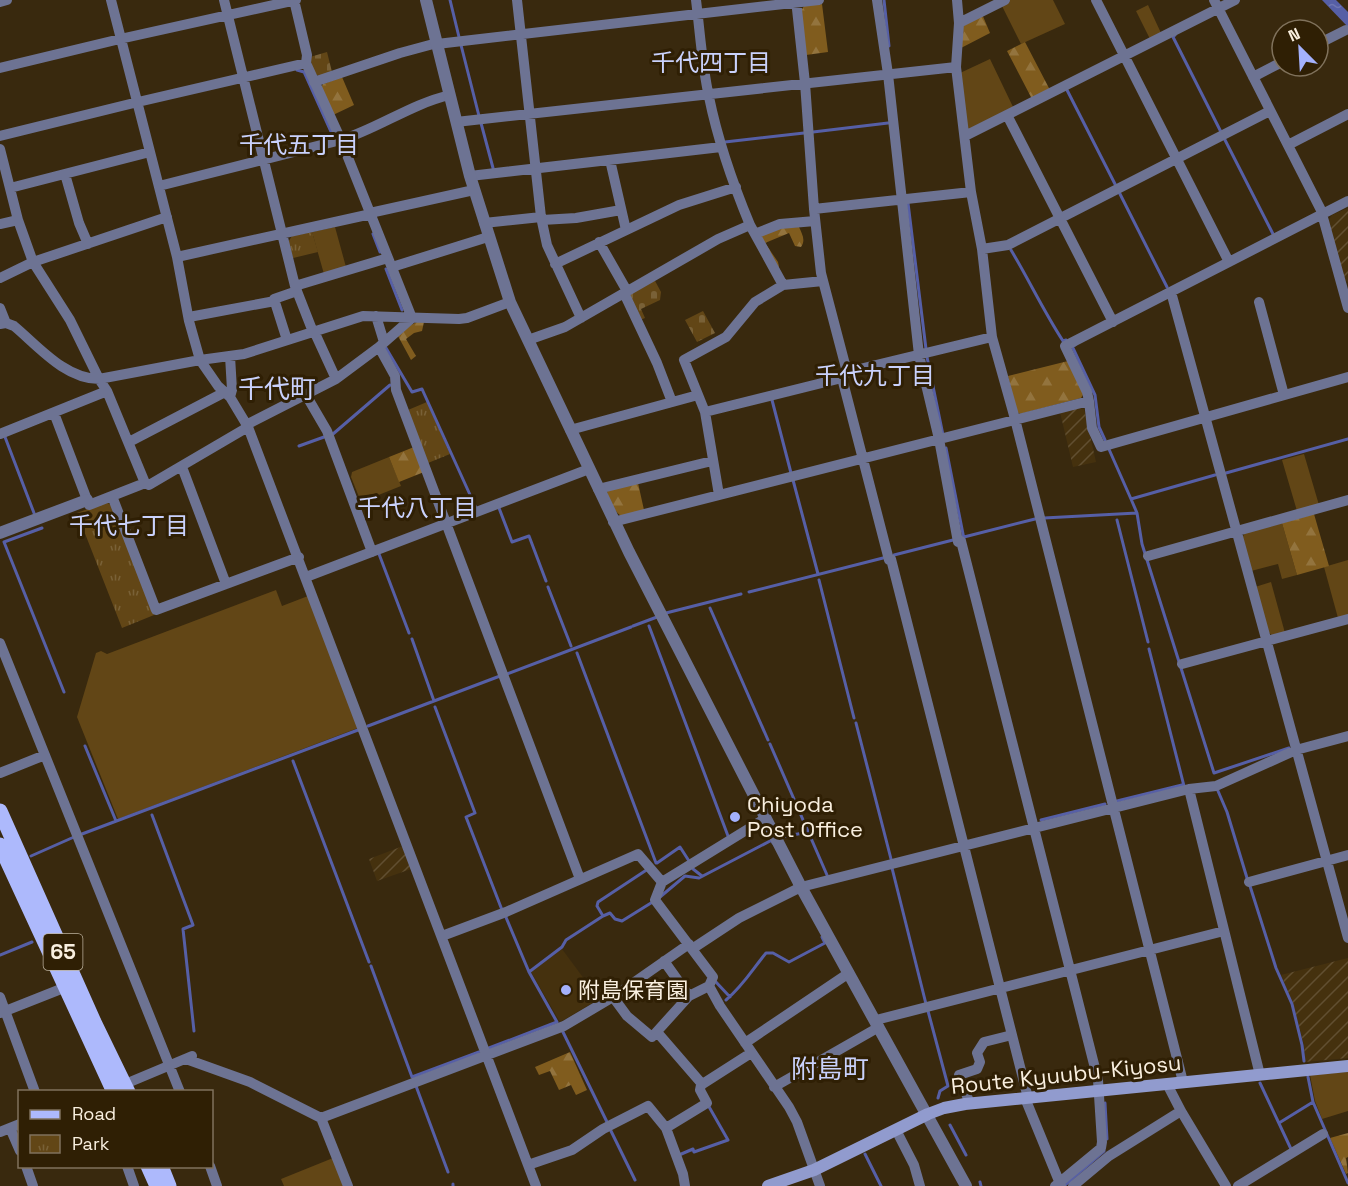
<svg xmlns="http://www.w3.org/2000/svg" width="1348" height="1186" viewBox="0 0 1348 1186" font-family="'Space Grotesk','Noto Sans JP',sans-serif">
	<style>
		.built { fill: #45310e }
		.industrial { fill: url(#industrial-furrows) }
		.grass { fill: #624616 }
		.forest { fill: url(#forest-firs) }
		.cemetery { fill: url(#cemetery-stones) }
		.park { fill: url(#park-tufts) }
		.water { fill: url(#water-ripples) }
		.lines { fill: none; stroke-linecap: round; stroke-linejoin: round }
		.stream { stroke: #565fa6; stroke-width: 3 }
		.minor { stroke: #6d7393; stroke-width: 10 }
		.tertiary { stroke: #6d7393; stroke-width: 12 }
		.secondary { stroke: #919bce; stroke-width: 12 }
		.primary { stroke: #adb9fc; stroke-width: 15 }
		.poi-dot { fill: #a4b1fc; stroke: #2f1f04; stroke-width: 2 }
		.labels { text-anchor: middle; stroke-width: 6; stroke-linejoin: round; paint-order: stroke }
		.shield { fill: #2f1f04; stroke: #bcb19d; stroke-width: 1.5 }
		.shield-label { font-size: 21px; font-weight: bold; fill: #f9efdf }
		.poi-label { font-size: 22px; fill: #f9efdf; stroke: #2f1f04; text-anchor: start }
		.street-label { font-size: 22px; fill: #f9efdf; stroke: #2f1f04 }
		.neighbourhood-label { font-size: 24px; fill: #c9d1fc; stroke: #2f1f04 }
		.quarter-label { font-size: 26px; fill: #c9d1fc; stroke: #2f1f04 }
	</style>
	<defs>
		<pattern id="industrial-furrows" width="10" height="10" patternUnits="userSpaceOnUse" patternTransform="scale(1.5)"><rect width="10" height="10" fill="#45310e"/><path d="M-1 1l2-2M0 10L10 0M9 11l2-2" fill="none" stroke="#614f31"/></pattern>
		<pattern id="forest-firs" width="22" height="20" patternUnits="userSpaceOnUse" patternTransform="scale(1.5)"><rect width="22" height="20" fill="#805c1e"/><path d="M5 1l3.5 6h-7zM16 11l3.5 6h-7z" fill="#93743e"/></pattern>
		<pattern id="cemetery-stones" width="16" height="16" patternUnits="userSpaceOnUse" patternTransform="scale(1.5)"><rect width="16" height="16" fill="#624616"/><path d="M2 7V4a2 2 0 0 1 4 0v3zM10 15v-3a2 2 0 0 1 4 0v3z" fill="#796137"/></pattern>
		<pattern id="park-tufts" width="24" height="20" patternUnits="userSpaceOnUse" patternTransform="scale(1.5)"><rect width="24" height="20" fill="#624616"/><path d="M3 7l-1-3M5 7V3M7 7l1-3M15 17l-1-3M17 17v-4M19 17l1-3" fill="none" stroke="#796137"/></pattern>
		<pattern id="water-ripples" width="26" height="14" patternUnits="userSpaceOnUse" patternTransform="scale(1.5)"><rect width="26" height="14" fill="#565fa6"/><path d="M2 4q2-2 4 0t4 0M15 11q2-2 4 0t4 0" fill="none" stroke="#6f76b2"/></pattern>
	</defs>
	<rect width="100%" height="100%" fill="#39290e"/>
	<path class="built" d="M562,949L599,999L560,1022L531,972Z"/>
	<path class="industrial" d="M1348,208V282L1344,280L1328,221L1332,215Z
		M1080,408L1084,409L1096,462L1073,467L1060,412Z
		M403,846L411,869L377,881L369,859Z
		M1348,958V1058L1305,1062L1304,1045L1293,1003L1281,975Z"/>
	<path class="grass" d="M1010,0H1053L1065,24L1021,44L1001,4Z
		M1148,5L1161,33L1150,39L1136,11Z
		M990,59L1014,109L971,131L967,128L960,73Z
		M335,227L346,267L324,274L312,232Z
		M1304,454L1319,505L1297,511L1282,460Z
		M389,457L401,486L361,502L351,477L352,472Z
		M1282,523L1297,575L1282,579L1278,564L1251,571L1242,538L1245,533Z
		M1348,560V615L1338,618L1324,567Z
		M1271,582L1285,633L1273,636L1268,632L1255,587Z
		M276,590L282,606L308,596L358,728L118,819L77,717L96,653L101,651L107,654Z
		M1348,1072V1111L1322,1119L1315,1101L1310,1075Z
		M333,1158L344,1186H284L281,1179Z"/>
	<path class="forest" d="M822,4L828,52L806,55L801,11L804,6Z
		M982,14L990,33L961,48L962,27Z
		M1025,42L1050,90L1032,99L1007,51Z
		M342,77L354,105L333,115L321,88L323,84Z
		M799,227C802,234 806,240 801,247L795,246L789,233L765,243L778,262L780,273L759,237L778,228Z
		M417,322H424L422,331L414,333L406,339L416,356L411,360L398,336L411,325Z
		M1068,361L1084,393L1081,398L1020,414L1016,411L1008,376Z
		M414,447L424,472L399,482L389,457Z
		M638,483L644,510L622,517C614,511 607,499 607,490Z
		M1314,514L1329,566L1297,575L1282,523Z
		M570,1052L587,1090L576,1095L571,1085L559,1090L550,1071L539,1075L535,1067Z
		M1348,1133V1157L1346,1158L1348,1173L1346,1174L1330,1138Z"/>
	<path class="cemetery" d="M327,52L332,72L320,76L314,74L310,57Z
		M654,279L661,292L660,300L641,309L645,318L640,320L628,295Z
		M703,311L715,333L697,342L685,320Z"/>
	<path class="park" d="M312,232L318,252L293,258L288,242L292,236Z
		M427,402L450,454L428,463L408,410Z
		M106,502L111,505L154,615L122,628L77,513Z"/>
	<path class="water" d="M1322,0H1336L1348,12V27Z"/>
	<g class="lines">
		<path class="stream" d="M450,0L459,37
			M884,0L889,46
			M1175,35L1173,37L1221,132
			M461,45L479,116
			M297,70L304,72L332,134
			M1067,90L1116,186
			M481,123L493,168
			M813,132L888,123
			M1224,138L1273,234
			M725,142L804,133
			M1119,192L1167,287
			M908,203L926,349
			M373,234L380,252
			M1011,250C1029,280 1044,312 1063,341L1066,340
			M386,269L402,310
			M1075,345L1072,346L1095,395L1099,427L1105,440
			M386,348L412,392L422,389L476,508
			M927,357L943,435
			M772,400L791,473
			M333,434L390,385
			M5,437L34,513
			M299,446L324,437
			M1108,447L1131,499
			M946,448L964,539
			M1226,473L1348,439
			M793,480L818,574
			M499,508L512,542L529,536L546,581
			M1137,513L1142,544L1214,773L1289,748
			M1044,518L1137,513L1131,499L1215,475
			M1117,520L1148,642
			M42,528L4,542L64,692
			M964,537L1035,519
			M379,554L409,633
			M894,555L953,540
			M819,580L854,718
			M548,587L571,646
			M749,592L883,558
			M710,608L768,740
			M666,613L741,594
			M633,626L657,617
			M649,626L728,836
			M412,639L434,701
			M1149,649L1184,786
			M577,653L656,863
			M507,674L631,627
			M435,707L475,813L466,817L502,910
			M856,723L891,859
			M368,726L500,676
			M770,744L827,875
			M85,746L116,821
			M293,761L369,962
			M1218,791L1227,812L1247,878
			M1117,801L1182,785
			M152,815L193,925L183,929L194,1031
			M1041,820L1105,804
			M82,834L358,730
			M781,837L809,832
			M31,856L74,837
			M657,863L680,847L689,861
			M892,868L926,1004
			M693,869L702,876
			M1250,886L1276,968L1292,1004L1302,1045L1304,1061
			M660,897L685,876L699,878L772,840L773,843
			M505,915L529,972
			M603,916L597,906L598,902L648,869
			M0,955L32,942
			M371,966L412,1077L479,1052
			M715,981L730,997
			M726,1000C743,986 752,970 766,953H773L789,962L825,943L822,937
			M928,1011L948,1086L940,1091L938,1098
			M562,1030L607,1122
			M489,1048L557,1022L529,972L562,947L566,940L603,916L610,913L615,919L622,921L651,903
			M1308,1077L1313,1102L1348,1183
			M1260,1083L1291,1149
			M416,1086L448,1172
			M1105,1103L1107,1139
			M1279,1123L1313,1102
			M950,1125L966,1155
			M610,1129L635,1180
			M865,1154L881,1186
			M679,1155L693,1149L694,1152L728,1140L708,1105
			M980,1182L981,1186
			M453,1184V1186
			M1064,1186L1104,1151"/>
		<path class="minor" d="M111,0L177,257L189,321L200,360L218,386L230,397L248,427L536,1186
			M224,0L295,286L313,332
			M294,0L307,55L306,63
			M517,0L541,217L547,245L581,318
			M696,0C700,32 702,66 709,97C718,141 733,184 750,225L755,234L780,224L815,221
			M796,0L805,83L814,209L821,273L847,372
			M877,0L888,74L919,355L939,439L958,542
			M957,0L959,23L956,67L971,192L982,249L992,337L1015,419L1183,1082
			M1096,0L1229,262
			M1214,0L1323,214
			M0,2L7,0
			M959,23L1005,0
			M437,44L819,0
			M1318,44L1346,30
			M0,68L120,39L296,0
			M1253,77L1282,62
			M314,82L400,53L437,43
			M1007,115L1113,322
			M456,122L956,67
			M0,136L138,102L306,63L341,140L412,318
			M965,136L1235,0
			M1288,145L1348,114
			M0,149L18,220L33,262L70,320L99,379L107,391L145,483
			M610,160L626,230
			M65,174L79,223L88,244
			M470,176L721,147
			M159,186L341,140C379,128 411,104 450,95
			M10,188L150,152
			M814,209L971,192
			M370,213L474,190
			M1322,214L1348,308
			M542,220L576,218L621,210
			M484,223L541,217
			M0,224L18,220
			M755,234L783,285
			M599,242L627,291
			M982,249L1008,245L1270,111
			M177,257L371,214
			M555,264L679,205L736,187
			M392,267L488,237
			M0,278L33,262L167,217
			M823,281L783,285L755,302L726,337L684,360L705,412L842,378L847,372L992,337
			M295,286L388,258
			M1171,292L1348,938
			M624,293L657,363L672,402
			M1259,302L1284,395
			M0,308L6,323
			M376,316L384,342
			M189,317L275,301
			M0,324L6,323L14,326C38,346 65,379 99,379L200,360L244,354L363,316L459,319L467,318L510,302
			M314,331L336,379
			M287,340L274,299L297,291
			M528,340L565,327L718,239L750,225
			M379,347L395,376L396,390L580,879
			M230,356L232,390L230,397
			M842,378L889,560
			M306,395L327,431L372,552
			M1089,401L1092,428L1101,447L1348,377
			M705,412L719,495
			M54,413L89,505L145,483L149,485L248,427
			M246,425L336,379L379,347L412,318
			M570,430L698,395
			M0,434L107,391
			M129,442L225,392
			M182,467L226,584
			M598,489L712,461
			M112,496L156,610L299,557
			M613,522L1089,401L1087,392L1065,346L1348,201
			M961,541L1098,1080L1102,1142L1101,1148L1055,1186
			M1148,556L1348,500
			M891,559L1028,1098
			M306,577L589,469
			M0,643L180,1092
			M1182,664L1348,619
			M0,773L45,755
			M1189,789L1260,1075
			M766,818L662,882L655,900L713,977L709,986L720,1006L789,1107L797,1122L820,1186
			M1249,882L1348,855
			M442,936L506,912L638,854L662,882
			M692,949L739,918L801,887L1189,789L1216,786L1296,750L1348,736
			M664,961L689,996
			M0,997L35,1092
			M613,997L627,1016L652,1037L689,996L709,986
			M0,1013L66,987
			M876,1020L1224,931
			M657,1032L702,1084
			M745,1043L849,973
			M186,1059L250,1082L321,1118L348,1186
			M1167,1084L1181,1111L1226,1186
			M118,1087L192,1056
			M774,1087L879,1027
			M1025,1098L1061,1186
			M970,1104L959,1075L977,1069L980,1062L977,1053L984,1042L1012,1035
			M321,1118L564,1026L613,997L689,944
			M10,1128L20,1151
			M666,1128L707,1103L700,1090L701,1085L751,1053
			M896,1130L914,1165L920,1186
			M0,1132L20,1124
			M528,1165L572,1150L603,1129L648,1106L666,1128L683,1174L685,1186
			M26,1166L33,1186
			M127,1166L134,1186
			M210,1166L217,1186
			M1073,1186L1109,1156L1181,1111
			M1238,1186L1323,1134"/>
		<path class="tertiary" d="M426,0L470,176L510,302L629,552L801,887L966,1186
			M0,533L87,500"/>
		<path class="secondary" d="M768,1186L814,1170L928,1114L944,1108L965,1104L1348,1066"/>
		<path class="primary" d="M0,811L94,1022L128,1092
			M0,845L114,1092
			M148,1166L157,1186
			M161,1166L169,1186"/>
	</g>
	<g class="poi-dot">
		<circle cx="735" cy="817" r="6"/>
		<circle cx="566" cy="990" r="6"/>
	</g>
	<g class="labels">
		<rect class="shield" x="43.5" y="934" width="39" height="36" rx="4.5"/>
		<g class="shield-label">
			<text x="63" y="959">65</text>
		</g>
		<g class="poi-label">
			<text x="747" y="812">Chiyoda<tspan x="747" dy="25">Post Office</tspan></text>
			<text x="578" y="998">附島保育園</text>
		</g>
		<g class="street-label">
			<text transform="translate(1066 1074) rotate(-6)" y="8">Route Kyuubu-Kiyosu</text>
		</g>
		<g class="neighbourhood-label">
			<text x="711" y="71">千代四丁目</text>
			<text x="299" y="153">千代五丁目</text>
			<text x="875" y="384">千代九丁目</text>
			<text x="417" y="516">千代八丁目</text>
			<text x="129" y="534">千代七丁目</text>
		</g>
		<g class="quarter-label">
			<text x="277" y="398">千代町</text>
			<text x="830" y="1078">附島町</text>
		</g>
	</g>
	<rect x="18" y="1090" width="195" height="78" fill="#2f1f04" stroke="#80725c" stroke-width="1.5"/>
	<rect x="30" y="1110" width="30" height="9" fill="#adb9fc" stroke="#80725c" stroke-width="1.5"/>
	<text x="72" y="1120" font-size="18" fill="#f9efdf">Road</text>
	<rect x="30" y="1135" width="30" height="18" fill="url(#park-tufts)" stroke="#80725c" stroke-width="1.5"/>
	<text x="72" y="1150" font-size="18" fill="#f9efdf">Park</text>
	<g transform="translate(1300 48) rotate(336)"><circle r="28" fill="#2f1f04" stroke="#80725c" stroke-width="1.5"/>
	<path d="M0-4.5L10 22L0 15L-10 22Z" fill="#a4b1fc"/>
	<text y="-9" font-size="16" font-weight="bold" text-anchor="middle" fill="#f9efdf">N</text>
	</g>
</svg>
